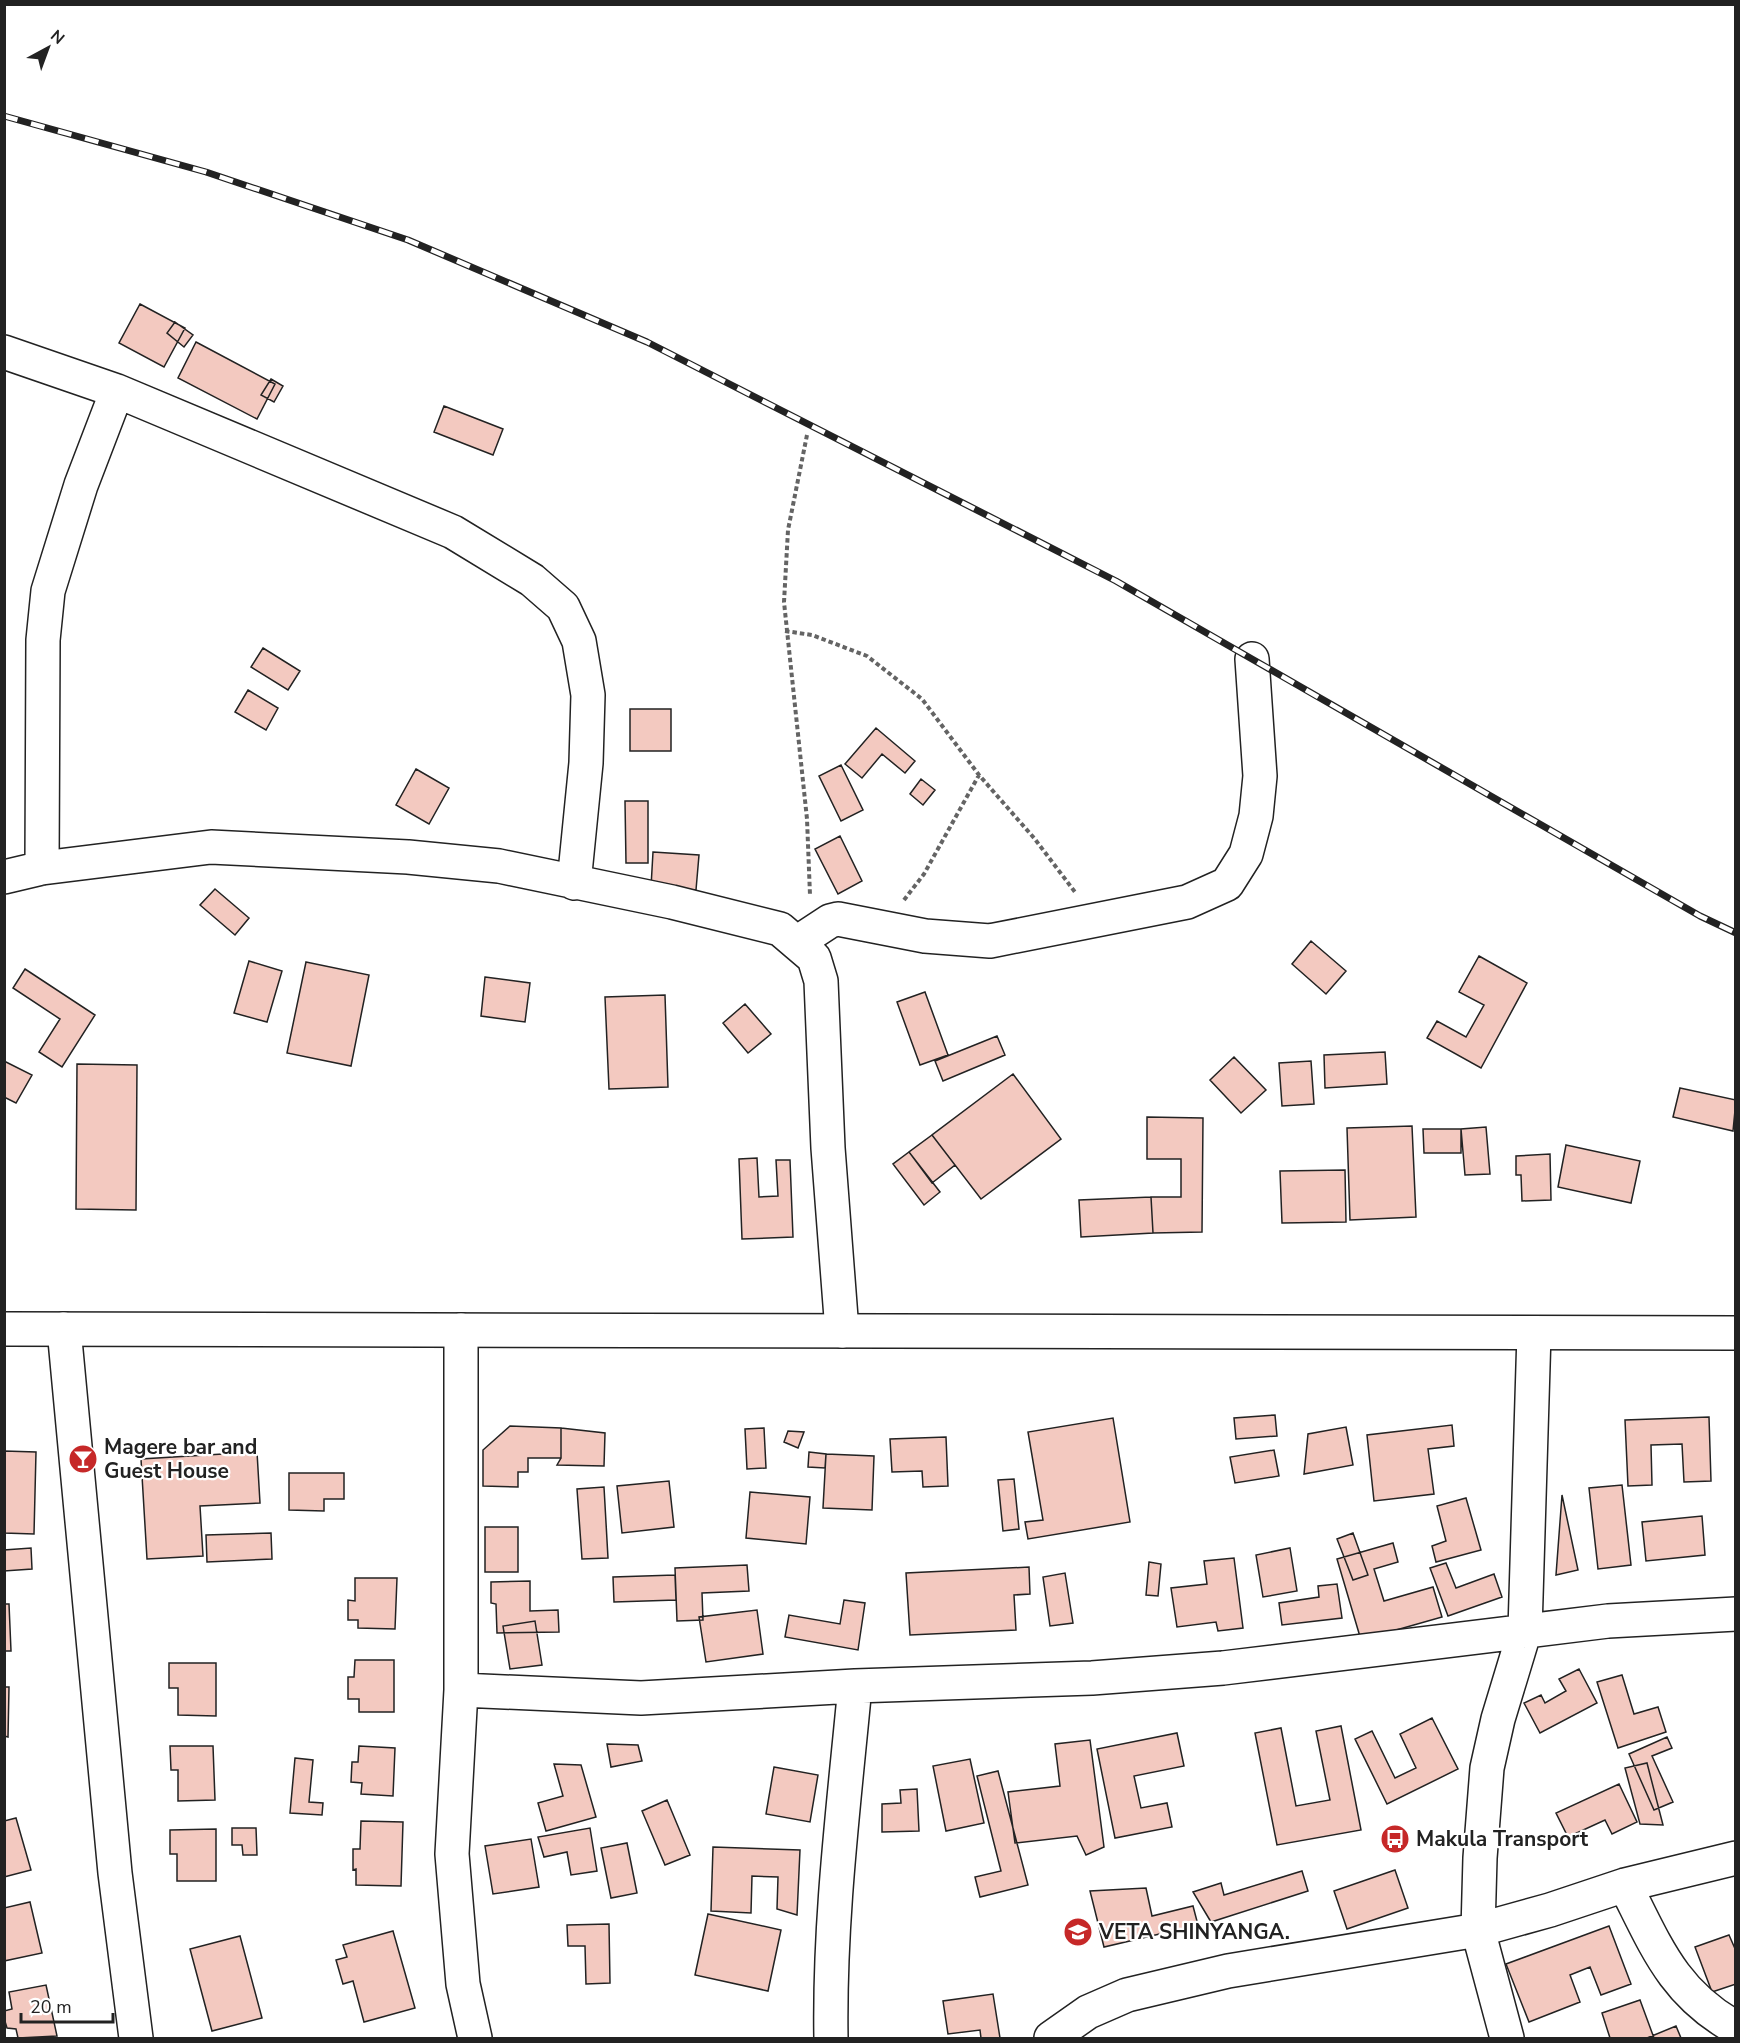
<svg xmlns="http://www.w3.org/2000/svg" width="1740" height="2043" viewBox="0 0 1740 2043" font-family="'Nunito Sans',sans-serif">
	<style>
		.building { fill: #f3c9c0; stroke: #222; stroke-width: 1.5 }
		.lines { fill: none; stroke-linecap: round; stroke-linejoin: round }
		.minor-casing { stroke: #222; stroke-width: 36 }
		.highway-casing { stroke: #222; stroke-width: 36 }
		.path { stroke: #646464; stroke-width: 4; stroke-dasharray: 4.5 3; stroke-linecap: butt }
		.minor { stroke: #fff; stroke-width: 33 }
		.highway { stroke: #fff; stroke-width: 33 }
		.rail-casing { stroke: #222; stroke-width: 7 }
		.rail { stroke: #fff; stroke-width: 4.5; stroke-dasharray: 14; stroke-linecap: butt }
		.labels { text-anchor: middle; stroke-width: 4.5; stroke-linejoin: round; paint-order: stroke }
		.poi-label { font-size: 21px; font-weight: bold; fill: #222; stroke: #fff; text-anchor: start }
	</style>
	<rect width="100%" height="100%" fill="#fff"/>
	<path class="building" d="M140,304L185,328L164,367L119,343Z
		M175,322L193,335L184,347L167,333Z
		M196,342L275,384L257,419L178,378Z
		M271,379L283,386L274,402L261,395Z
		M444,406L503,429L493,455L434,432Z
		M263,648L300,671L288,690L251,667Z
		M248,690L278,708L266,730L235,712Z
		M630,709H671V751H630Z
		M876,728L915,761L905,773L882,754L862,778L845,764Z
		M841,765L863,810L841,821L819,776Z
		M416,769L449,788L429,824L396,805Z
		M921,779L935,790L923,805L910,794Z
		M625,801H648V863H626Z
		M840,836L862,881L838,894L815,849Z
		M653,852L699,855L696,890L651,887Z
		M215,889L249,918L235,935L200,905Z
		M1311,941L1346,971L1326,994L1292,964Z
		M1479,956L1527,983L1481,1068L1427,1038L1437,1021L1466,1037L1484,1005L1459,992Z
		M249,961L282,971L267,1022L234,1013Z
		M306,962L369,975L351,1066L287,1053Z
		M25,969L95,1015L62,1067L39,1052L60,1019L13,988Z
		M485,977L530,983L525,1022L481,1016Z
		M925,992L948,1055L920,1065L897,1002Z
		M665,995L668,1087L609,1089L605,997Z
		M745,1004L771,1034L748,1053L723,1023Z
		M997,1036L1005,1055L943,1081L935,1061Z
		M1385,1052L1387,1084L1325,1088L1324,1055Z
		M1234,1057L1266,1090L1241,1113L1210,1080Z
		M4,1061L32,1075L16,1103L4,1097Z
		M1311,1061L1314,1104L1282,1106L1279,1063Z
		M77,1064L137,1065L136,1210L76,1209Z
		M1013,1074L1061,1139L981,1199L932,1135Z
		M1680,1088L1736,1100L1733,1131L1673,1117Z
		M1147,1117L1203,1118L1202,1232L1153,1233L1151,1197H1181V1159H1147Z
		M1412,1126L1416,1217L1350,1220L1347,1128Z
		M1486,1127L1490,1174L1465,1175L1461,1129Z
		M1423,1129H1461V1153H1424Z
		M932,1135L955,1165L932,1183L909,1152Z
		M1566,1145L1640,1161L1631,1203L1558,1187Z
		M909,1152L940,1192L924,1205L893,1164Z
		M1550,1154L1551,1200L1522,1201L1521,1175H1516V1156Z
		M757,1158L759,1197L778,1196L776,1160H790L793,1237L742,1239L739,1159Z
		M1345,1170L1346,1222L1282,1223L1280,1171Z
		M1151,1197L1153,1233L1081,1237L1079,1200Z
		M1275,1415L1277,1436L1236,1439L1234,1418Z
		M1709,1417L1711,1481L1684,1482L1682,1444L1651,1445L1652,1485L1628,1486L1625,1420Z
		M1113,1418L1130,1522L1028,1539L1025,1522L1043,1520L1028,1432Z
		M1452,1425L1454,1446L1428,1449L1434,1494L1374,1501L1367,1435Z
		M510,1426L561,1428V1458H528V1472H518V1487L483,1486V1450Z
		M1346,1427L1353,1465L1304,1474L1308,1434Z
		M561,1428L605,1433L604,1466L557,1465L561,1458Z
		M764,1428L766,1468L747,1469L745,1429Z
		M788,1431L804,1432L798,1448L784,1442Z
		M946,1437L948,1486L923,1487L922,1471L892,1472L890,1439Z
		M1274,1450L1279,1476L1235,1483L1230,1457Z
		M4,1451L36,1452L34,1534L4,1533Z
		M257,1452L260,1503L200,1506L203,1556L147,1559L141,1459Z
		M809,1452L826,1454L825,1468L808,1467Z
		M826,1454L874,1456L872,1510L823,1508Z
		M289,1473H344V1499H324V1511L289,1510Z
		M1014,1479L1019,1529L1003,1531L998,1480Z
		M669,1481L674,1527L622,1533L617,1486Z
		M1622,1485L1631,1565L1598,1569L1589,1488Z
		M604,1487L608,1558L582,1559L577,1489Z
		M750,1492L810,1497L806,1544L746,1538Z
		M1562,1495L1578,1570L1556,1575Z
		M1466,1498L1481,1550L1436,1562L1432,1546L1446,1541L1437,1506Z
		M1702,1516L1705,1555L1646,1561L1642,1522Z
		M485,1527H518V1572H485Z
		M271,1533L272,1559L207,1562L206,1535Z
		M1353,1533L1368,1575L1353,1580L1337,1539Z
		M1393,1543L1398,1562L1374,1569L1384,1601L1433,1587L1442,1617L1361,1640L1337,1559Z
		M31,1548L32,1569L4,1571V1550Z
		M1290,1548L1297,1591L1263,1597L1256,1555Z
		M1234,1558L1243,1628L1218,1631L1216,1622L1177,1627L1171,1588L1207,1584L1204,1561Z
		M1149,1562L1161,1564L1158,1596L1146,1595Z
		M1446,1563L1456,1588L1494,1574L1502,1597L1448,1616L1430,1568Z
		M747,1565L749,1591L702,1593L703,1620L677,1621L675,1568Z
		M1029,1567L1030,1594L1014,1595L1016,1630L910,1635L906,1573Z
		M1065,1573L1073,1623L1050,1626L1043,1577Z
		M675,1575L676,1600L614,1602L613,1577Z
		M355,1578H397L395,1629L358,1628V1620H348V1600L355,1601Z
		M530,1581V1611L558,1610L559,1632L497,1633L496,1604L491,1603V1582Z
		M1337,1584L1342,1618L1282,1625L1279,1603L1319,1597L1318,1586Z
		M844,1600L865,1603L858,1650L785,1637L789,1615L840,1624Z
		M4,1604H9L11,1651H4Z
		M757,1610L763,1654L706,1662L699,1617Z
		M535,1621L542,1665L510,1669L503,1626Z
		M355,1660H394V1712H359V1699H348V1677H354Z
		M169,1663H216V1716L178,1715V1688H169Z
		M1579,1669L1597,1703L1540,1733L1524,1703L1541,1695L1545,1703L1566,1691L1559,1679Z
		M1622,1675L1634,1714L1658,1707L1666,1732L1618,1748L1597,1682Z
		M4,1687H9L8,1737L4,1736Z
		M1432,1718L1458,1769L1387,1804L1355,1739L1372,1731L1395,1778L1416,1768L1400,1734Z
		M1341,1726L1361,1830L1277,1845L1255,1733L1281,1728L1296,1806L1330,1800L1316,1731Z
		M1177,1733L1184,1766L1134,1776L1141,1808L1167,1803L1172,1827L1115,1838L1097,1749Z
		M1667,1737L1672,1748L1652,1756L1673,1802L1654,1810L1629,1754Z
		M1090,1740L1104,1847L1086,1855L1077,1836L1015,1843L1008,1792L1060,1786L1055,1744Z
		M607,1744L638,1745L642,1761L611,1767Z
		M170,1746H213L215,1800L178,1801V1770H171Z
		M359,1746L395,1748L393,1796L361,1794L362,1783L351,1782L352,1762H358Z
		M295,1758L313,1760L309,1802L323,1803L322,1815L290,1813Z
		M970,1759L984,1823L946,1831L933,1766Z
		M1647,1763L1663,1825L1640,1824L1625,1768Z
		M554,1764L581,1765L596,1817L546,1831L538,1803L563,1796Z
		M774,1767L818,1775L810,1822L766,1814Z
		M998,1771L1028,1885L980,1897L975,1877L1001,1871L977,1776Z
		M1619,1784L1637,1822L1612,1834L1605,1820L1568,1837L1556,1813Z
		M917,1789L919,1831L882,1832V1804L901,1803L900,1790Z
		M667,1800L690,1855L665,1865L642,1811Z
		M16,1818L31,1870L4,1877V1821Z
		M361,1821L403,1822L401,1886L356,1885V1869L353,1870V1849H360Z
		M232,1828H256L257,1855H243L242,1845H232Z
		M590,1828L597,1871L571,1875L567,1852L544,1857L538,1837Z
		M216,1829V1881H177V1854H170V1830Z
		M531,1839L539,1887L493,1894L485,1846Z
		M627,1843L637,1893L611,1898L601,1848Z
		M713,1847L800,1850L797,1915L777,1909L778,1877L752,1876L751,1913L711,1911Z
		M1395,1870L1408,1908L1347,1929L1334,1891Z
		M1302,1871L1308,1891L1211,1922L1193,1892L1221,1883L1224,1895Z
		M1146,1888L1152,1916L1193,1906L1198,1925L1104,1947L1090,1891Z
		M30,1902L42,1953L4,1961V1908Z
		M708,1914L781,1930L768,1991L695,1975Z
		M609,1924L610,1983L586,1984L585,1946H568L567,1925Z
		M1609,1926L1631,1984L1601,1995L1590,1967L1570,1975L1580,2002L1529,2022L1506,1964Z
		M393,1931L415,2008L364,2022L353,1981L343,1984L336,1960L347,1957L343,1945Z
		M1729,1935L1736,1951V1984L1712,1992L1695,1947Z
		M240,1936L262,2018L212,2031L190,1949Z
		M46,1985L57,2036L18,2038L16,2029L7,2028L4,2018V2011L12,2009L9,1992Z
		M993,1994L1000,2038H981L980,2030L948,2034L943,2001Z
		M1640,2000L1654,2038H1610L1602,2013Z
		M1676,2026L1681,2038H1647Z"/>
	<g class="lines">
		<g class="minor-casing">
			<path id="minor" d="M4,352L117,391L453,532L532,580L563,607L579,641L588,695L586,763L574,883
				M42,868L43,640L48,591L81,485L117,391
				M4,877L42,868L211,847L408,857L499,866L672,902L780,929L814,958L821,981L828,1148L842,1331
				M798,942L830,921L838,919L925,936L990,941L1187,902L1227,884L1246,854L1256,816L1260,776L1252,659
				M64,1329L115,1873L136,2038
				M461,1330V1690L452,1854L463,1984L475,2038
				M461,1690L641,1698L855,1686L1092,1678L1223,1668L1608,1621L1736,1614
				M1625,1885C1656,1946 1673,1993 1736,2028
				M831,2038C829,1921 844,1803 855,1686
				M1051,2038L1088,2012L1127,1995L1228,1971L1478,1930L1550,1910L1625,1885L1736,1858
				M1507,2038L1478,1930L1480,1858L1487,1768L1498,1719L1525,1630L1534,1333"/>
		</g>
		<g class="highway-casing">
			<path id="highway" d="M4,1329L1736,1333"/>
		</g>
		<path class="path" d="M807,435L788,530L784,602L807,819L810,895
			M785,631L812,635L867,656L922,699L979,775L1034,838L1075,892
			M904,900L924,874L979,775"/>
		<use href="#minor" class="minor"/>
		<use href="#highway" class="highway"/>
		<g class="rail-casing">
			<path id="rail" d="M4,116L206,172L408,240L647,342L1116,581L1700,916L1736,933"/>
		</g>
		<use href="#rail" class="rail"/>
	</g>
	<defs>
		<g id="bar-disc" transform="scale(1.5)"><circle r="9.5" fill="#c62828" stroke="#fff"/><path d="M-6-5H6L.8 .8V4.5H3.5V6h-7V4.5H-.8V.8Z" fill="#fff"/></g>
		<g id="bus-disc" transform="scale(1.5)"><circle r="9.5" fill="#c62828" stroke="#fff"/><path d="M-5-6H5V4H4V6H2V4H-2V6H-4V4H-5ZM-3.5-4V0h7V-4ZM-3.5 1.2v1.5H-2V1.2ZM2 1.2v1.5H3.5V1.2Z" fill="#fff"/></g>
		<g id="university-disc" transform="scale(1.5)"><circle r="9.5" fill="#c62828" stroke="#fff"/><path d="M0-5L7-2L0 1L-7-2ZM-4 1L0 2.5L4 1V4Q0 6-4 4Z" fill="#fff"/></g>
	</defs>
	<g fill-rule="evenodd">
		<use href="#bar-disc" x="83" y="1459"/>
		<use href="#bus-disc" x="1395" y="1839"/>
		<use href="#university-disc" x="1078" y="1932"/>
	</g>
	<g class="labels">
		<g class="poi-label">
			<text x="104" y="1454">Magere bar and<tspan x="104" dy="24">Guest House</tspan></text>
			<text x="1416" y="1846">Makula Transport</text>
			<text x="1099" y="1939">VETA SHINYANGA.</text>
		</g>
	</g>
	<rect width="1740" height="2043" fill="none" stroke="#222222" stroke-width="12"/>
	<g transform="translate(48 48) rotate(41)" stroke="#ffffff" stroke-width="4.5" paint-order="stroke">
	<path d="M0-4.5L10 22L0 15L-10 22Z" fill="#222222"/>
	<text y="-9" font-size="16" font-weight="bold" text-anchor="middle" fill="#222222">N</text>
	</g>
	<path d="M21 2013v9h92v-9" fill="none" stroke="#222222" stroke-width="3"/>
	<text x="30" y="2013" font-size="18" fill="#222222" stroke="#ffffff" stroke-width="4.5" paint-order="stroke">20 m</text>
</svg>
